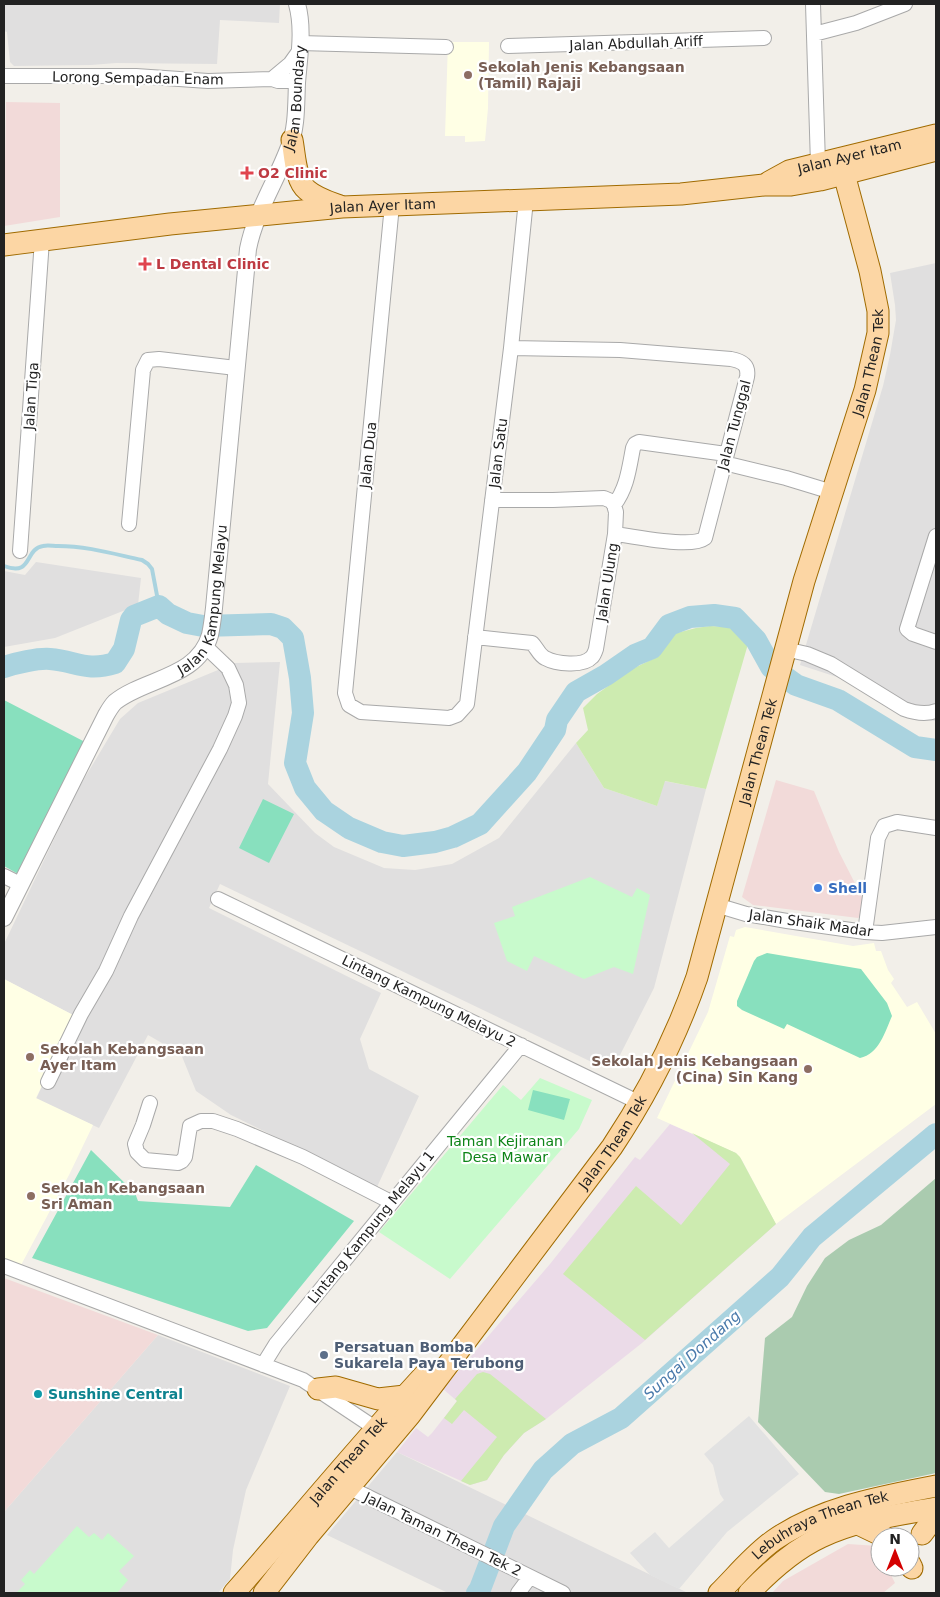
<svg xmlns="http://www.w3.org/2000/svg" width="940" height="1597" viewBox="0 0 940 1597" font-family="'DejaVu Sans',sans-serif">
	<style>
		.residential { fill: #e0dfdf }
		.commercial { fill: #f2dad9 }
		.industrial { fill: #ebdbe8 }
		.education { fill: #ffffe5 }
		.grass { fill: #cdebb0 }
		.cemetery { fill: #aacbaf }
		.park { fill: #c8facc }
		.pitch { fill: #88e0be }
		.parking { fill: #e2e2e2 }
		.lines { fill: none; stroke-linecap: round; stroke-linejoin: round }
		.stream { stroke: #aad3df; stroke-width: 4 }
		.river { stroke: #aad3df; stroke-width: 22 }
		.minor-casing { stroke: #a9a9a9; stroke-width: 16 }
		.tertiary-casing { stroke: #a9a9a9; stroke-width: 18 }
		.primary-casing { stroke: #a06b00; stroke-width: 23 }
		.minor { stroke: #fff; stroke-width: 14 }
		.tertiary { stroke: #fff; stroke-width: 16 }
		.primary { stroke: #fcd6a4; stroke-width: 21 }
		.education-dot { fill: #8d6e63; stroke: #fff; stroke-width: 2 }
		.health-dot { fill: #e0444e; stroke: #fff; stroke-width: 2 }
		.shop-dot { fill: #3f7fe0; stroke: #fff; stroke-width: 2 }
		.service-dot { fill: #5c6f8a; stroke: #fff; stroke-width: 2 }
		.culture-dot { fill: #0f9aa8; stroke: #fff; stroke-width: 2 }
		.labels { text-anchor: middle; stroke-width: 4.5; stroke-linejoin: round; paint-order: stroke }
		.street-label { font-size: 14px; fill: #222; stroke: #fff }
		.education-label { font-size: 14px; font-weight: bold; fill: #785e54; stroke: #fff; text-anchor: start }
		.health-label { font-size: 14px; font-weight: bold; fill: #be3a42; stroke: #fff; text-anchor: start }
		.shop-label { font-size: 14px; font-weight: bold; fill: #366cbe; stroke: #fff; text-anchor: start }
		.park-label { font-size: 14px; fill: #0c8416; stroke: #fff }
		.service-label { font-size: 14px; font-weight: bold; fill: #4e5e75; stroke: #fff; text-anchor: start }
		.culture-label { font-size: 14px; font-weight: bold; fill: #0d838f; stroke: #fff; text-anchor: start }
		.water-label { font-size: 15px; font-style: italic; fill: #4a7aab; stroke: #fff }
	</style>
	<rect width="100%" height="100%" fill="#f2efe9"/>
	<path class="residential" d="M4,4H280L279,23L220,20L217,64L116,63L91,65L14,66L10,62L7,32L4,31Z
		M936,263V721L922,720L890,707L840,678L800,665L883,386L890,355L896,320L895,305L890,273Z
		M36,562L141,578L138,605L55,638L4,647V571L25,575Z
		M280,662L268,784L315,833L334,847L384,868L415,870L452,864L499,838L576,743L604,788L657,806L664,781L706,789L654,988L617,1061L600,1066L220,884L209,908L381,993L360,1039L369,1069L419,1096L377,1187L231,1115L196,1091L181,1054L148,1035L99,1128L36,1099L75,1016L4,979V944L78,789L120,719L138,703L235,663Z
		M158,1335L290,1386L246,1490L233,1550L230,1579L218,1593H4V1512Z
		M397,1452L688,1593H448L327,1535Z"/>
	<path class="commercial" d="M6,102L60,103V217L4,226Z
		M776,780L814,791L839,852L863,899V914L858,918L753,905L742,897Z
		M4,1278L158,1335L4,1512Z
		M848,1544L878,1546L880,1551V1567H887L895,1583L883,1593H772L783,1581Z"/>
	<path class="industrial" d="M670,1124L736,1153L776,1224L642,1343L546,1419L524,1433L504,1455L487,1480L470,1485L397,1452L416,1428L428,1437L432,1433L457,1401L443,1389L550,1264L635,1157L640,1160Z"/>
	<path class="education" d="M448,42H489L488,108L485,141L465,142V136H445Z
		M745,927L853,946L874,943L876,951H881L888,970L894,979L891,983L907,1007L917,1002L936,1034V1104L776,1224L742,1160L736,1153L657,1118L708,1012L730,936L734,937L736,930Z
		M4,979L75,1016L36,1098L93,1125L69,1175L20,1267L4,1261Z"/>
	<path class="grass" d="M710,626L731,627L748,644L706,789L665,781L657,806L604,788L576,743L588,730L583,708L597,694L632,669L659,656L673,634L696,628Z
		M692,1133L736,1153L740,1157L776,1224L645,1340L563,1274L636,1186L681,1225L730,1164Z
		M483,1372L490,1374L546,1419L524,1433L504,1455L487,1480L470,1485L461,1481L497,1437L464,1410L452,1424L444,1418L457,1401L455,1399L477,1374Z"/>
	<path class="cemetery" d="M936,1178V1473L839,1494L825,1492L758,1422L765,1338L792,1317L807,1286L825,1258L849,1240L881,1225Z"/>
	<path class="park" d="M590,877L632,897L637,888L650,895L633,974L614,967L584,979L534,956L527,971L507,961L494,923L515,916L512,907Z
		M540,1078L592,1100L579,1129L450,1279L379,1232L503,1085L521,1100Z
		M77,1526L89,1537L94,1533L102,1540L108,1533L134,1556L119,1571L128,1580L117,1593H16L25,1584L21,1580L30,1570L34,1574Z"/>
	<path class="pitch" d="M4,700L87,743L18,874L4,866Z
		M263,799L294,814L269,863L239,848Z
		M767,953L861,969L887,1003L892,1016C885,1032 879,1054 860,1058L787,1024L784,1029L742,1010L737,1006V1001L754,961L757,957Z
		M533,1090L570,1099L564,1120L528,1110Z
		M91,1150L135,1193L138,1201L230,1207L256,1165L354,1221L267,1328L248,1331L32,1258Z"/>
	<path class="parking" d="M749,1416L799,1474L727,1532L679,1589L650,1575L630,1553L655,1532L669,1548L724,1500L720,1494L713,1465L704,1454Z"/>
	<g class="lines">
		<path class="stream" d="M4,566C33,577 24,549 43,546C47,545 53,546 58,546C87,546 114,554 142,560L148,564L152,569L159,606"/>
		<path class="river" d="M4,667C16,663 38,658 50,659C76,661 86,672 115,663L124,649L131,620L134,616L159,606L168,614L187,623L203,626L271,624L283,628L293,638L300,678L303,713L295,763L305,788L324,811L349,828L382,842L403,846L435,842L453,837L480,824L527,772L555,730L557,720L576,692L606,675L635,655L652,648L669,625L690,617L714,615L735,618L756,640L771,667L796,685L838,700L915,747L936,750
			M477,1593L480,1589L504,1526L543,1470L572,1444L621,1418L780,1277L812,1237L936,1134"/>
		<g class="minor-casing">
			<path id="minor" d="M813,4L818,164
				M814,34L856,23L905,4
				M300,43L446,47
				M508,46L764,38
				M4,76H136L208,81L272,79L278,81H298
				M272,79L290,64L300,50
				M392,205L345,693L349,705L361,712L449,718L457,715L467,704L511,348L526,200
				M511,348L620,350L731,359C742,361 749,365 747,377L705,538C691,549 634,536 615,534
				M724,463L786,478L832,492
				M614,505C627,488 629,469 633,448L635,444L639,442L726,454
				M129,524L143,370L148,360L159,359L236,368
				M936,536L907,629L913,634L936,642
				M20,551L42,240
				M475,637L532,643C537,648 539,655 545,658C556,664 583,667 592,657C594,655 595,652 596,649L615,534L616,512L614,505L611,501L604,498L553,500H492
				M785,649L807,654L831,664L904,709C915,713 925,715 936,711
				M4,876L20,884
				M218,899L640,1103
				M716,905L746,914L787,921L865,932L882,933L936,927
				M865,932L878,838L884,826L897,822L936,828
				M48,1082L81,1014L106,971L131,916L220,749L235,716L239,703L236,685L228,668L205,646
				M150,1103L143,1125L135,1144L137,1152L145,1160L178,1163L182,1161L185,1157L190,1126L201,1121H213L237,1129L303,1157L391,1202
				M4,1266L303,1380L381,1432
				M263,1365L276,1344L521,1045
				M350,1488L563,1593
				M518,1593L530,1577"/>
		</g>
		<g class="tertiary-casing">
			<g id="tertiary">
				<path id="s1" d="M4,918L106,715C109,710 111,706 115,702C145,678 198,678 210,635C212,626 213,617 214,608L248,249C255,213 276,182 289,147C297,128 296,104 297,83C299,57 304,29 297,4"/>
			</g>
		</g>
		<g class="primary-casing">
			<g id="primary">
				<path d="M292,140C295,155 295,180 307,190C316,198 329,202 340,206"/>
				<path id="s2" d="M769,182L789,171L936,135"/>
				<path id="s3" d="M4,245L170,224L342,207L681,194L764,185H791L820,180L936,150"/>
				<path d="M318,1389L336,1387L378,1399L405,1396"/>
				<path d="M858,1524L885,1537"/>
				<path d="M922,1534L936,1515"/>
				<path d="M910,1564L912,1568"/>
				<path id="s4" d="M234,1593C299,1519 361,1443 428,1371"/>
				<path id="s5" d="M264,1593L308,1536L410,1415L612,1147C646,1096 677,1035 697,977L804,581L865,390L878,333V311L870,271L840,159"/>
				<path id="s6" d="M719,1593C737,1575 753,1555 774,1540C822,1507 880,1497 936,1486"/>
				<path d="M749,1593C770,1571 793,1550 821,1537C856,1520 898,1515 936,1508"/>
			</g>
		</g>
		<use href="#minor" class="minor"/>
		<use href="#tertiary" class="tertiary"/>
		<use href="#primary" class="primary"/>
	</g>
	<g class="education-dot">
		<circle cx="468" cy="75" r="5"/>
		<circle cx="30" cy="1057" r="5"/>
		<circle cx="808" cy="1069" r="5"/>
		<circle cx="31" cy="1196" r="5"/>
	</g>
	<g class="health-dot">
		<path d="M244.5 165.5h5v5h5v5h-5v5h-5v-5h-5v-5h5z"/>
		<path d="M142.5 256.5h5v5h5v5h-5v5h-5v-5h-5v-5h5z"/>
	</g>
	<circle class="shop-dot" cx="818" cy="888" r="5"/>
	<circle class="service-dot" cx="324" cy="1355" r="5"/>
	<circle class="culture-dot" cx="38" cy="1394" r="5"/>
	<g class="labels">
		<g class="street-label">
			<text transform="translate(636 43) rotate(-2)" y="5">Jalan Abdullah Ariff</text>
			<text transform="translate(138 78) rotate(1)" y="5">Lorong Sempadan Enam</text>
			<text dy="5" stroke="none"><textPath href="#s1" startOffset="911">Jalan Boundary</textPath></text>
			<text dy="5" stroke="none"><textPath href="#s2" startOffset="85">Jalan Ayer Itam</textPath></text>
			<text dy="5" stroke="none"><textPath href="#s3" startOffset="381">Jalan Ayer Itam</textPath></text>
			<text dy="5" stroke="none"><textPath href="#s5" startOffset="1395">Jalan Thean Tek</textPath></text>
			<text transform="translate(31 396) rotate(-86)" y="5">Jalan Tiga</text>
			<text transform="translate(734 425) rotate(-75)" y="5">Jalan Tunggal</text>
			<text transform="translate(498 453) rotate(-83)" y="5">Jalan Satu</text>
			<text transform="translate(368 455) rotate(-84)" y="5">Jalan Dua</text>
			<text transform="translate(607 582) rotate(-81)" y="5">Jalan Ulung</text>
			<text dy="5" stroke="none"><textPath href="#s1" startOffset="394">Jalan Kampung Melayu</textPath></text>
			<text dy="5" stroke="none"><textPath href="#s5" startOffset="990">Jalan Thean Tek</textPath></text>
			<text transform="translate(811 923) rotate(8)" y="5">Jalan Shaik Madar</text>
			<text transform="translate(429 1001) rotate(26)" y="5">Lintang Kampung Melayu 2</text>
			<text dy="5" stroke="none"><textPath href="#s5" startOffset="570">Jalan Thean Tek</textPath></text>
			<text transform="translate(371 1227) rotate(-51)" y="5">Lintang Kampung Melayu 1</text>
			<text dy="5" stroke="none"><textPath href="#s4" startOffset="175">Jalan Thean Tek</textPath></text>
			<text dy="5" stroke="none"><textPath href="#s6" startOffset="125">Lebuhraya Thean Tek</textPath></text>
			<text transform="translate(443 1534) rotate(26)" y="5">Jalan Taman Thean Tek 2</text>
		</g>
		<g class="education-label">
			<text x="478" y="72">Sekolah Jenis Kebangsaan<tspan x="478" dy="16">(Tamil) Rajaji</tspan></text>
			<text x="40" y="1054">Sekolah Kebangsaan<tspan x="40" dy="16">Ayer Itam</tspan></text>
			<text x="798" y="1066" text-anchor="end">Sekolah Jenis Kebangsaan<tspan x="798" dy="16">(Cina) Sin Kang</tspan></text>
			<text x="41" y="1193">Sekolah Kebangsaan<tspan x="41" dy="16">Sri Aman</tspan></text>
		</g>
		<g class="health-label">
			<text x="258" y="178">O2 Clinic</text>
			<text x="156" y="269">L Dental Clinic</text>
		</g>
		<g class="shop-label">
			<text x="828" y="893">Shell</text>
		</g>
		<g class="park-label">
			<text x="505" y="1146">Taman Kejiranan<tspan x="505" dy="16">Desa Mawar</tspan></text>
		</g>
		<g class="service-label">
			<text x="334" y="1352">Persatuan Bomba<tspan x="334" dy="16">Sukarela Paya Terubong</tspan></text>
		</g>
		<g class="culture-label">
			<text x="48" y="1399">Sunshine Central</text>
		</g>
		<g class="water-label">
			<text transform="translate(692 1355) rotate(-42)" y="5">Sungai Dondang</text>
		</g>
	</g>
	<rect width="940" height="1597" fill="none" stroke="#222222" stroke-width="10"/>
	<g transform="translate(895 1552)"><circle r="24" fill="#ffffff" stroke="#a7a7a7"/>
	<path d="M0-4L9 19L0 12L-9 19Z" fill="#d40000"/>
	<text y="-8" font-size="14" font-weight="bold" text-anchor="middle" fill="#222222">N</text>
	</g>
</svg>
